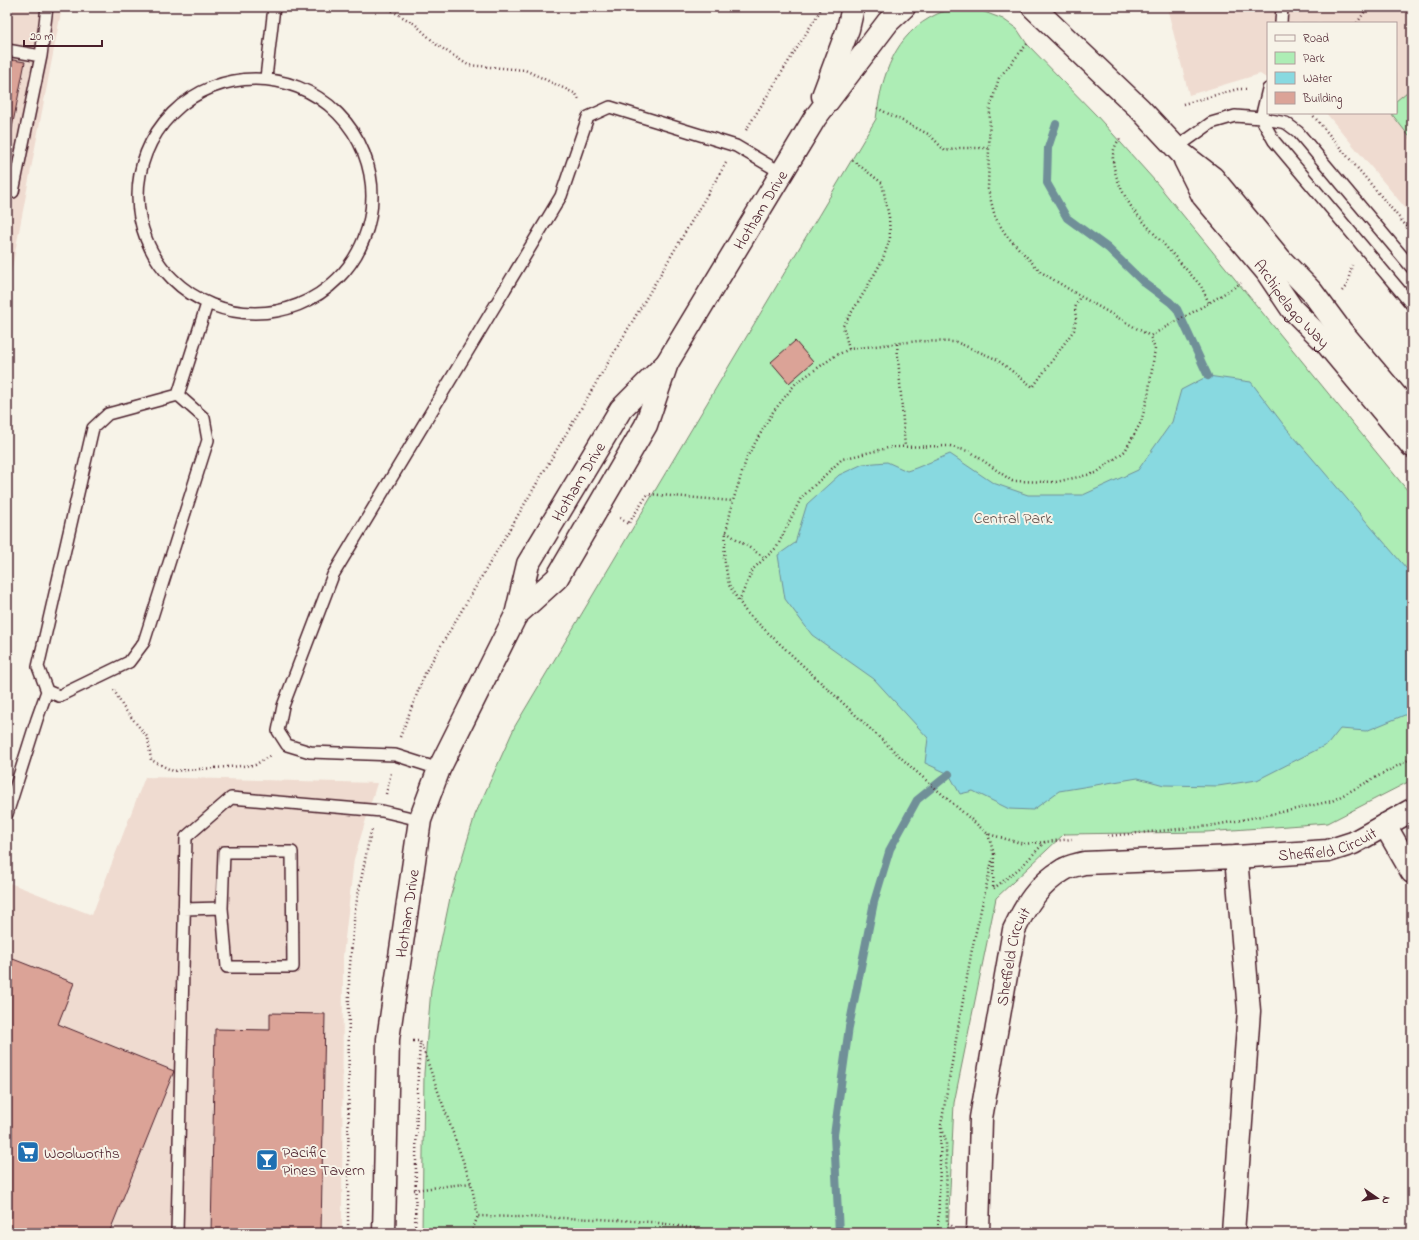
<svg xmlns="http://www.w3.org/2000/svg" width="1419" height="1240" viewBox="0 0 1419 1240" font-family="'Indie Flower',sans-serif">
	<style>
		.built { fill: #efdbd0 }
		.green { fill: #adedb5; stroke: #7c8670 }
		.water { fill: #88d9e0; stroke: #6f8f98 }
		.lines { fill: none; stroke-linecap: round; stroke-linejoin: round }
		.stream { stroke: #6f8f98; stroke-width: 8 }
		.building { fill: #dba397; stroke: #4a1f2b }
		.service-casing { stroke: #4a1f2b; stroke-width: 14 }
		.minor-casing { stroke: #4a1f2b; stroke-width: 25 }
		.tertiary-casing { stroke: #4a1f2b; stroke-width: 25 }
		.path { stroke: #4a1f2b; stroke-width: 2.5; stroke-dasharray: 1 3; stroke-linecap: butt }
		.service { stroke: #f7f3e8; stroke-width: 11 }
		.minor { stroke: #f7f3e8; stroke-width: 22 }
		.tertiary { stroke: #f7f3e8; stroke-width: 22 }
		.labels { text-anchor: middle; stroke-width: 4; stroke-linejoin: round; paint-order: stroke }
		.street-label { font-size: 16px; fill: #4a1f2b; stroke: #f7f3e8 }
		.park-label { font-size: 16px; fill: #63524e; stroke: #f7f3e8 }
		.poi-label { font-size: 16px; fill: #4a1f2b; stroke: #f7f3e8; text-anchor: start }
	</style>
	<rect width="100%" height="100%" fill="#f7f3e8"/>
	<filter id="ink" filterUnits="userSpaceOnUse"><feTurbulence type="fractalNoise" baseFrequency=".025" numOctaves="2"/><feDisplacementMap in="SourceGraphic" scale="8" xChannelSelector="R" yChannelSelector="G"/><feConvolveMatrix kernelMatrix="1 2 1 2 8 2 1 2 1" color-interpolation-filters="sRGB"/></filter>
	<g filter="url(#ink)">
		<path class="built" d="M7,7H62L7,294Z
			M1167,7H1412V216L1326,113H1396V23H1268V79L1260,74L1189,95Z
			M145,777L377,783L354,859L343,956L342,1233H7V882L92,915Z"/>
		<path class="green" d="M974,8L1003,19L1017,29L1027,44L1096,115L1155,181L1412,496V780L1328,823L1206,832L1064,834L996,898L954,1103L948,1233H422L424,1073L431,989L450,898L475,815L515,726L876,119C882,75 894,34 937,14C948,9 962,9 974,8Z
			M1412,88V140L1391,113H1396V101Z"/>
		<path class="water" d="M1208,376L1251,382L1283,424L1412,575V712L1366,731L1340,729L1328,744L1257,780L1218,786L1164,785L1138,778L1059,791L1033,810L1009,809L973,791L960,794L949,774L925,763L928,738L874,679L812,635L785,599L778,555L795,543L807,504L839,475L863,464L887,462L907,471L916,468L950,454L993,483L1028,495H1083L1138,470L1172,422L1181,390Z"/>
		<g class="lines">
			<path class="stream" d="M1056,124L1048,148L1047,183L1067,218L1108,248L1142,281L1170,302L1177,309L1208,376
				M839,1233L834,1135L849,1027L874,902L890,849L917,800L949,774"/>
		</g>
		<path class="building" d="M7,7H12L7,31Z
			M7,59L25,62L7,153Z
			M795,341L813,362L789,383L771,362Z
			M13,959L74,983L58,1024L174,1071L109,1233H7V973Z
			M270,1013L325,1014L321,1233H211L215,1029L270,1030Z"/>
		<g class="lines">
			<g class="service-casing">
				<path id="service" d="M1281,23L1282,7
					M7,50L41,56L13,192L7,191
					M41,56L47,7
					M266,78L274,7
					M138 196a117 117 0 1 1 234 0a117 117 0 1 1-234 0Z
					M1268,89L1261,118L1286,123L1298,132L1412,268
					M1176,148L1211,123L1235,116L1261,118L1274,141L1412,305
					M178,395L204,418L208,440L144,642L129,662L59,696L47,691L38,667L93,428L108,414Z
					M178,395L207,304
					M439,769L395,755L310,752L287,745L278,731L283,706L333,575L561,196L588,117L610,107L736,146L782,173
					M7,814L37,719L47,691
					M184,909L222,908L224,852H292L293,967H227L222,908
					M177,1233L186,837L231,798L382,811L420,820"/>
			</g>
			<g class="minor-casing">
				<g id="minor">
					<path d="M1385,825L1412,872"/>
					<path id="s1" d="M978,1233L981,1118L1014,930C1026,905 1038,885 1063,870C1069,866 1077,865 1084,863L1236,857L1328,851L1353,843L1412,810"/>
					<path d="M1233,1233L1249,1011L1236,857"/>
				</g>
			</g>
			<g class="tertiary-casing">
				<g id="tertiary">
					<path d="M1033,7L1140,109L1182,154L1213,178L1281,260L1312,292L1341,331L1412,415"/>
					<path d="M823,96L848,29L853,7"/>
					<path id="s2" d="M1185,160L1203,196L1267,272L1292,309L1327,344L1412,446"/>
					<path id="s3" d="M516,615L557,578L646,425L667,363L815,118L888,22L904,7"/>
					<path id="s4" d="M384,1233L388,1039L420,820L439,769L516,615L528,564L621,409L667,363"/>
				</g>
			</g>
			<path class="path" d="M385,7L415,24L437,45L468,65L525,70L576,94L579,100
				M1357,23L1368,7
				M1027,44L999,78L990,108L988,189L995,217L1006,235L1041,272L1080,296L1150,336
				M1183,104L1238,89H1248
				M877,108L930,135L945,151L960,148H989
				M1311,113L1412,233
				M746,130L820,11L821,7
				M1120,139C1118,141 1116,144 1115,147C1107,165 1124,196 1134,211L1201,286L1209,303
				M1342,291L1347,285L1352,265
				M897,344L905,447
				M849,349L843,326L865,291L883,259L890,238L889,217L882,183L851,159
				M620,518L628,524L648,494L733,501
				M726,532L765,558
				M738,600L729,585L724,558L726,532L733,501L747,457L773,412L796,383L835,356L849,349L918,341L956,342L996,359L1033,387L1074,330L1076,319L1075,308L1080,296
				M114,690L123,707L148,738L151,760L173,771L255,765L271,755
				M400,737L426,671L726,163
				M386,794L391,773
				M988,834L994,854
				M1108,836L1210,826L1287,811L1332,801L1412,758
				M1045,842L1024,844L988,834L912,768L746,612L739,601L753,569L777,547L801,498L842,459L892,447L950,446L971,452L1012,481L1056,482L1096,473L1125,451L1141,422L1148,396L1155,349L1150,336L1209,303L1241,283
				M994,854L993,889L1021,867L1045,842L1072,839
				M413,1041H420L471,1183L478,1216L599,1219L652,1222L726,1233
				M942,1128L946,1142L947,1222L953,1227
				M414,1190L471,1183
				M348,1233L349,976L355,910L370,835L372,830
				M415,1233L417,1091L420,1044
				M471,1233L478,1216
				M938,1233L941,1125L972,949L992,861"/>
			<use href="#service" class="service"/>
			<use href="#minor" class="minor"/>
			<use href="#tertiary" class="tertiary"/>
		</g>
	</g>
	<defs>
		<g id="supermarket-square" transform="scale(1.15)"><rect x="-9" y="-9" width="18" height="18" rx="4" fill="#1f6fb2" stroke="#f7f3e8"/><path d="M-6-5.5h2.5l.6 2H6L4.5 2H-2.5L-4.4-4H-6ZM-1.5 3.2a1.3 1.3 0 1 0 .1 0ZM3 3.2a1.3 1.3 0 1 0 .1 0Z" fill="#fff"/></g>
		<g id="bar-square" transform="scale(1.15)"><rect x="-9" y="-9" width="18" height="18" rx="4" fill="#1f6fb2" stroke="#f7f3e8"/><path d="M-6-5H6L.8 .8V4.5H3.5V6h-7V4.5H-.8V.8Z" fill="#fff"/></g>
	</defs>
	<g fill-rule="evenodd">
		<use href="#supermarket-square" x="28" y="1152"/>
		<use href="#bar-square" x="267" y="1160"/>
	</g>
	<g class="labels">
		<g class="street-label">
			<text dy="6" stroke="none"><textPath href="#s3" startOffset="477">Hotham Drive</textPath></text>
			<text dy="6" stroke="none"><textPath href="#s2" startOffset="180">Archipelago Way</textPath></text>
			<text dy="6" stroke="none"><textPath href="#s4" startOffset="791">Hotham Drive</textPath></text>
			<text dy="6" stroke="none"><textPath href="#s1" startOffset="652">Sheffield Circuit</textPath></text>
			<text dy="6" stroke="none"><textPath href="#s4" startOffset="321">Hotham Drive</textPath></text>
			<text dy="6" stroke="none"><textPath href="#s1" startOffset="280">Sheffield Circuit</textPath></text>
		</g>
		<g class="park-label">
			<text x="1013" y="523">Central Park</text>
		</g>
		<g class="poi-label">
			<text x="282" y="1157">Pacific<tspan x="282" dy="18">Pines Tavern</tspan></text>
			<text x="44" y="1158">Woolworths</text>
		</g>
	</g>
	<rect width="1419" height="1240" fill="none" stroke="#f7f3e8" stroke-width="24"/>
	<rect x="12" y="12" width="1395" height="1216" fill="none" stroke="#4a1f2b" stroke-width="1.5" filter="url(#ink)"/>
	<rect x="1267" y="22" width="130" height="92" fill="#f7f3e8" stroke="#b29e9c"/>
	<rect x="1275" y="35" width="20" height="6" fill="#f7f3e8" stroke="#b29e9c"/>
	<text x="1303" y="42" font-size="12" fill="#4a1f2b">Road</text>
	<rect x="1275" y="52" width="20" height="12" fill="#adedb5" stroke="#b29e9c"/>
	<text x="1303" y="62" font-size="12" fill="#4a1f2b">Park</text>
	<rect x="1275" y="72" width="20" height="12" fill="#88d9e0" stroke="#b29e9c"/>
	<text x="1303" y="82" font-size="12" fill="#4a1f2b">Water</text>
	<rect x="1275" y="92" width="20" height="12" fill="#dba397" stroke="#b29e9c"/>
	<text x="1303" y="102" font-size="12" fill="#4a1f2b">Building</text>
	<g transform="translate(1377 1198) rotate(103)" stroke="#f7f3e8" stroke-width="3" paint-order="stroke">
	<path d="M0-3L7 15L0 10L-7 15Z" fill="#4a1f2b"/>
	<text y="-6" font-size="11" font-weight="bold" text-anchor="middle" fill="#4a1f2b">N</text>
	</g>
	<path d="M24 40v6h78v-6" fill="none" stroke="#4a1f2b" stroke-width="2"/>
	<text x="30" y="40" font-size="12" fill="#4a1f2b" stroke="#f7f3e8" stroke-width="3" paint-order="stroke">20 m</text>
</svg>
